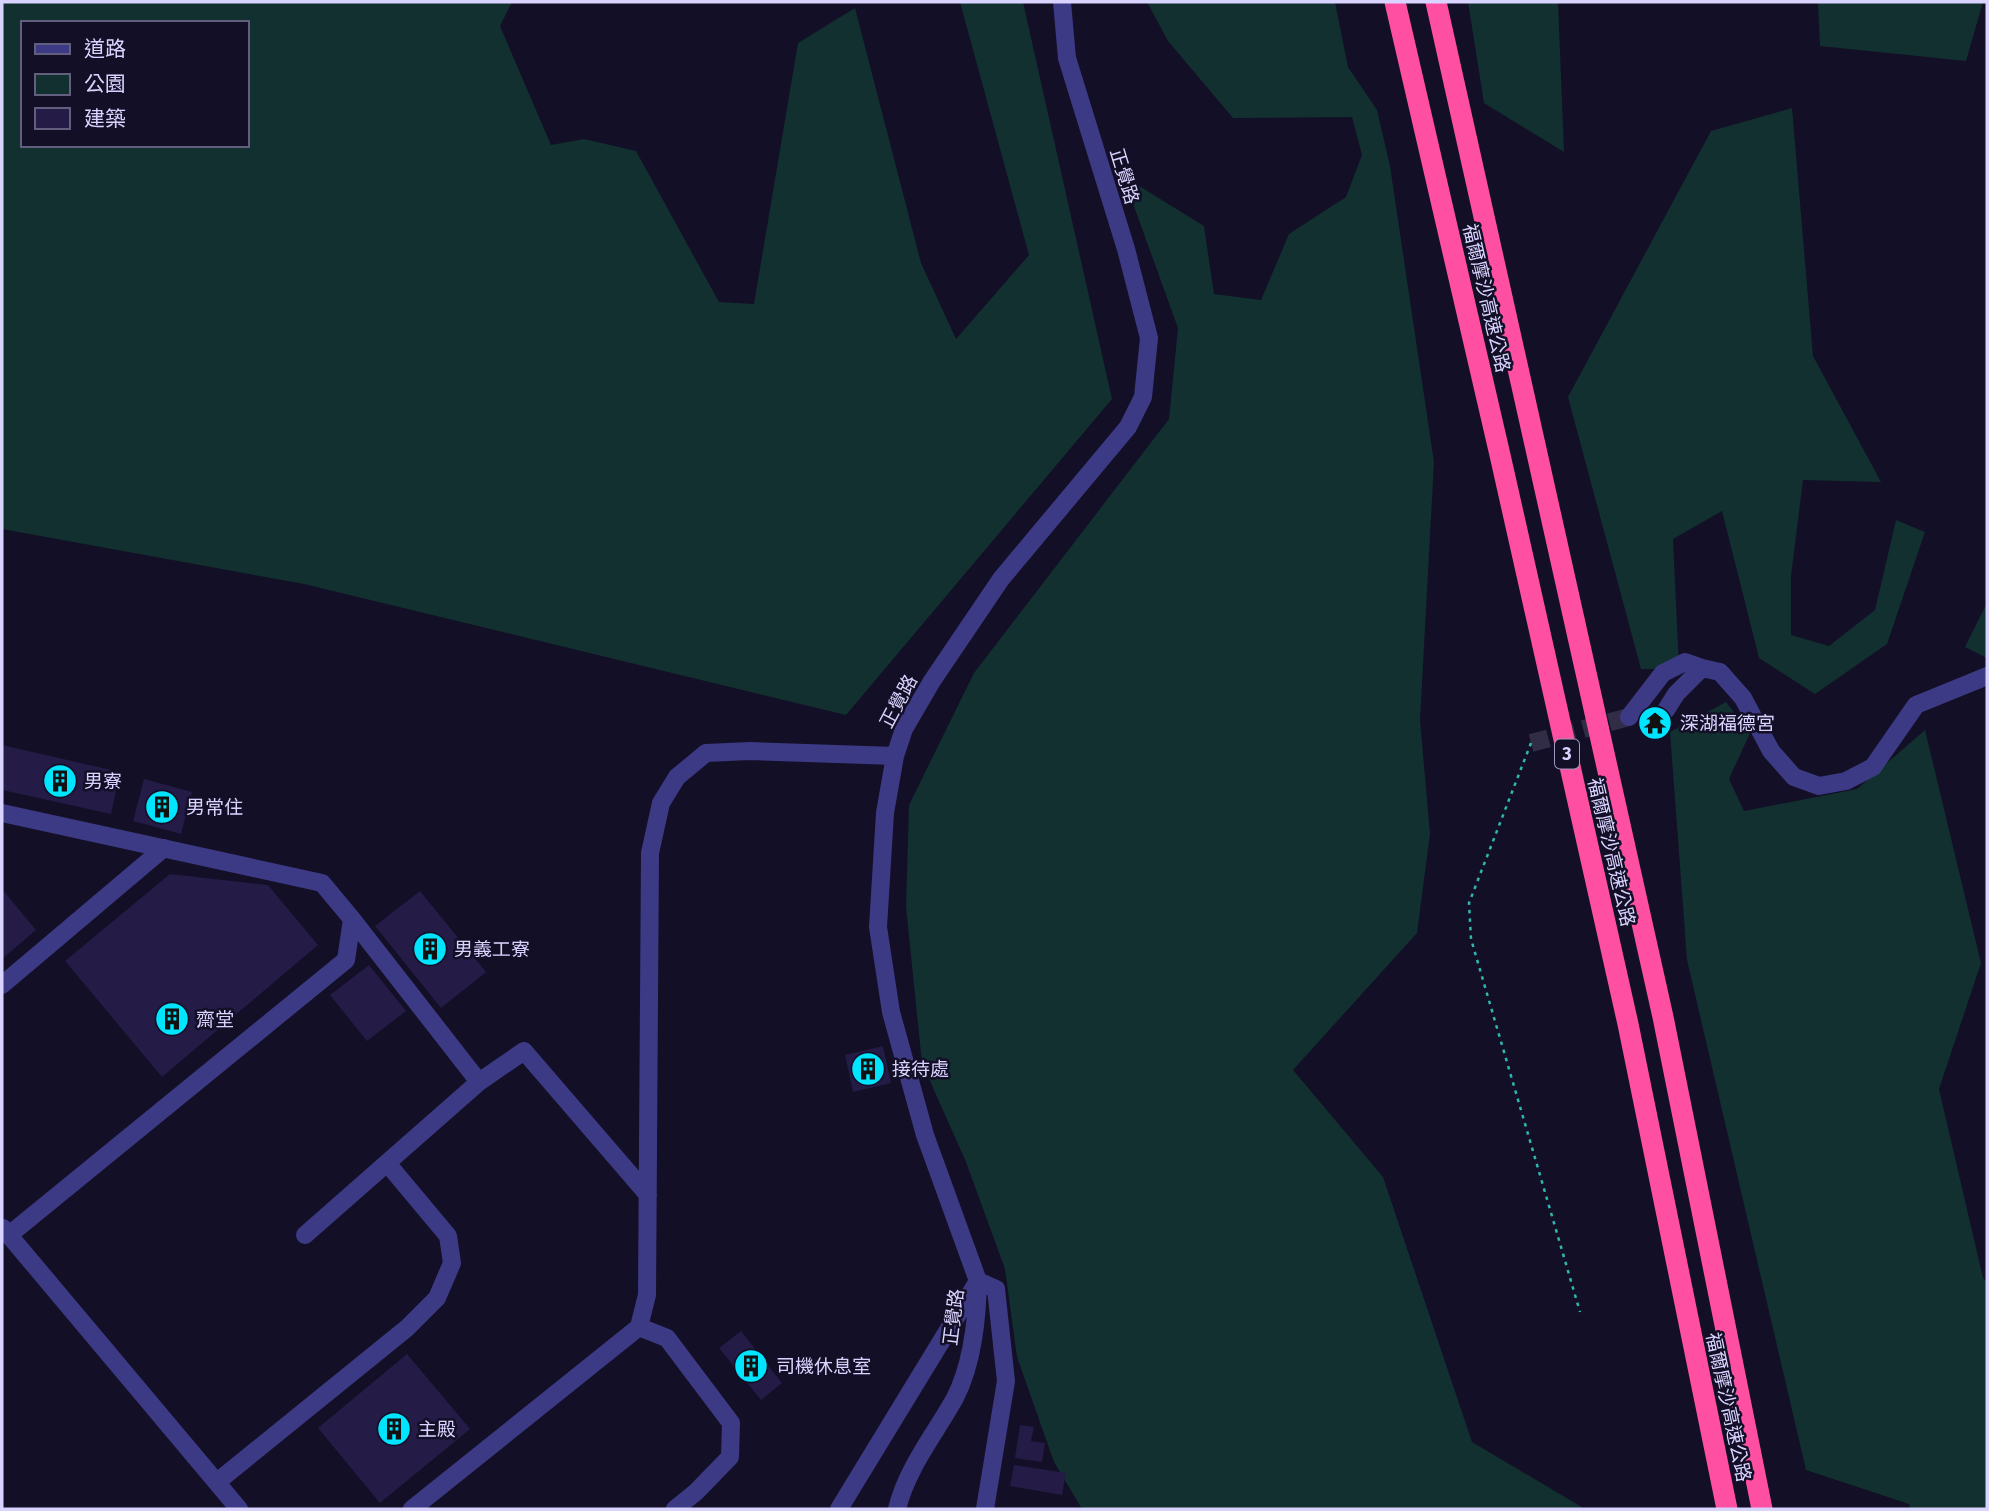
<svg xmlns="http://www.w3.org/2000/svg" width="1989" height="1511" viewBox="0 0 1989 1511" font-family="'Fira Sans','Noto Sans TC',sans-serif">
	<style>
		.green { fill: #12302f; fill-rule: evenodd }
		.building { fill: #241b47 }
		.lines { fill: none; stroke-linecap: round; stroke-linejoin: round }
		.minor-tunnel { stroke: #312d47; stroke-width: 18; stroke-dasharray: 18 9; stroke-linecap: butt }
		.path { stroke: #2fb8b0; stroke-width: 2.5; stroke-dasharray: 3.5 5; stroke-linecap: butt }
		.minor { stroke: #3d3a85; stroke-width: 18 }
		.highway { stroke: #ff4fa3; stroke-width: 21 }
		.labels { text-anchor: middle; stroke-width: 5; stroke-linejoin: round; paint-order: stroke }
		.shield { fill: #130f26; stroke: #9e99be; stroke-width: 2 }
		.shield-label { font-size: 18px; font-weight: bold; fill: #d9d4ff }
		.street-label { font-size: 19px; fill: #d9d4ff; stroke: #130f26 }
		.poi-label { font-size: 19px; fill: #d9d4ff; stroke: #130f26; text-anchor: start }
	</style>
	<rect width="100%" height="100%" fill="#130f26"/>
	<path class="green" d="M2,2H512L500,26L551,145L584,139L636,151L719,302L754,304L798,43L855,8L921,263L956,339L1029,255L960,2H1023L1112,399L846,715L304,584L2,529ZM23,23H247V145H23Z
		M1147,2H1335L1348,67L1377,110L1390,166L1434,462L1420,720L1430,834L1417,933L1293,1070L1383,1177L1472,1442L1585,1509H1082L1054,1462L1017,1357L1005,1269L966,1162L922,1063L906,907L909,805L974,673L1169,419L1178,328L1123,176L1204,226L1214,294L1261,300L1289,234L1346,197L1362,155L1352,117L1233,118L1168,41Z
		M1468,2H1558L1564,152L1484,103Z
		M1818,2H1983L1966,61L1820,46Z
		M1792,108L1813,356L1881,482L1803,480L1791,576V635L1829,646L1875,610L1896,520L1925,532L1887,644L1815,694L1759,658L1722,511L1673,539L1679,669H1641L1568,397L1711,131Z
		M1987,603V658L1965,647Z
		M1726,702L1750,733L1729,779L1744,811L1857,789L1925,730L1981,963L1939,1089L1983,1278L1987,1282V1509H1910L1909,1504L1806,1470L1687,960L1670,732Z"/>
	<path class="building" d="M2,745L120,772L111,814L2,790Z
		M144,779L192,792L181,834L133,821Z
		M170,874L268,885L318,945L162,1077L65,961Z
		M2,889L36,930L2,959Z
		M420,891L486,972L441,1008L375,926Z
		M369,965L406,1011L367,1041L330,995Z
		M883,1046L891,1083L853,1092L845,1055Z
		M741,1331L782,1383L761,1400L719,1348Z
		M407,1354L470,1429L380,1503L318,1428Z
		M1020,1425L1034,1427L1031,1441L1045,1443L1042,1462L1015,1458Z
		M1014,1465L1066,1473L1062,1495L1010,1486Z"/>
	<g class="lines">
		<path class="minor-tunnel" d="M1531,743L1629,717"/>
		<path class="path" d="M1531,743L1469,903L1471,939L1580,1312"/>
		<path class="minor" d="M1666,710L1676,694L1702,668L1720,672L1743,698L1771,751L1794,777L1819,786L1846,781L1873,767L1916,705L1987,676
			M1629,717L1663,673L1685,662L1702,668
			M2,813L322,883L352,919L479,1082L524,1051L648,1195
			M2,985L164,848
			M3,1228L239,1509
			M9,1235L346,960L352,919
			M305,1235L479,1082
			M639,1327L667,1338L731,1423L730,1457L696,1492L675,1509
			M217,1482L407,1328L437,1298L452,1263L448,1236L387,1163
			M412,1509L639,1327L647,1295L650,853L661,803L677,777L706,753L750,751L895,756
			M839,1509L978,1281L996,1289L1006,1381L985,1509
			M897,1509C907,1468 935,1434 955,1398C973,1363 977,1319 978,1281L925,1135L891,1012L878,927L885,813L895,756L904,729L932,681L1001,579L1128,427L1143,397L1149,338L1126,249L1067,58L1062,2"/>
		<path class="highway" d="M1395,2L1500,455L1628,1024L1727,1509
			M1436,2L1663,1017L1762,1509"/>
	</g>
	<defs>
		<g id="temple-disc" transform="scale(1.75)"><circle r="9.5" fill="#00e5ff" stroke="#130f26"/><path d="M0-6L5-2H3V0L6.5 2.5H4V6H1.5V3h-3V6H-4V2.5H-6.5L-3 0V-2H-5Z" fill="#111"/></g>
		<g id="building-disc" transform="scale(1.75)"><circle r="9.5" fill="#00e5ff" stroke="#130f26"/><path d="M-4-6H4V6H1V3H-1V6H-4ZM-2.5-4.3h1.7v1.8h-1.7ZM.8-4.3h1.7v1.8H.8ZM-2.5-1h1.7V.8h-1.7ZM.8-1h1.7V.8H.8Z" fill="#111"/></g>
	</defs>
	<g fill-rule="evenodd">
		<use href="#temple-disc" x="1655" y="723"/>
		<use href="#building-disc" x="60" y="781"/>
		<use href="#building-disc" x="162" y="807"/>
		<use href="#building-disc" x="430" y="949"/>
		<use href="#building-disc" x="172" y="1019"/>
		<use href="#building-disc" x="868" y="1069"/>
		<use href="#building-disc" x="751" y="1366"/>
		<use href="#building-disc" x="394" y="1429"/>
	</g>
	<g class="labels">
		<rect class="shield" x="1555" y="739.5" width="24" height="29" rx="5"/>
		<g class="shield-label">
			<text x="1567" y="760">3</text>
		</g>
		<g class="street-label">
			<text transform="translate(1125 176) rotate(73)" y="7">正覺路</text>
			<text transform="translate(1487 298) rotate(77)" y="7">福爾摩沙高速公路</text>
			<text transform="translate(898 701) rotate(-62)" y="7">正覺路</text>
			<text transform="translate(1612 852) rotate(77)" y="7">福爾摩沙高速公路</text>
			<text transform="translate(953 1317) rotate(-83)" y="7">正覺路</text>
			<text transform="translate(1729 1407) rotate(78)" y="7">福爾摩沙高速公路</text>
		</g>
		<g class="poi-label">
			<text x="1680" y="730">深湖福德宮</text>
			<text x="84" y="788">男寮</text>
			<text x="186" y="814">男常住</text>
			<text x="454" y="956">男義工寮</text>
			<text x="196" y="1026">齋堂</text>
			<text x="892" y="1076">接待處</text>
			<text x="776" y="1373">司機休息室</text>
			<text x="418" y="1436">主殿</text>
		</g>
	</g>
	<rect width="1989" height="1511" fill="none" stroke="#d9d4ff" stroke-width="7"/>
	<rect x="21" y="21" width="228" height="126" fill="#130f26" stroke="#625e7d" stroke-width="2"/>
	<rect x="35" y="44" width="35" height="10" fill="#3d3a85" stroke="#625e7d" stroke-width="2"/>
	<text x="84" y="56" font-size="21" fill="#d9d4ff">道路</text>
	<rect x="35" y="74" width="35" height="21" fill="#12302f" stroke="#625e7d" stroke-width="2"/>
	<text x="84" y="91" font-size="21" fill="#d9d4ff">公園</text>
	<rect x="35" y="108" width="35" height="21" fill="#241b47" stroke="#625e7d" stroke-width="2"/>
	<text x="84" y="126" font-size="21" fill="#d9d4ff">建築</text>
</svg>
